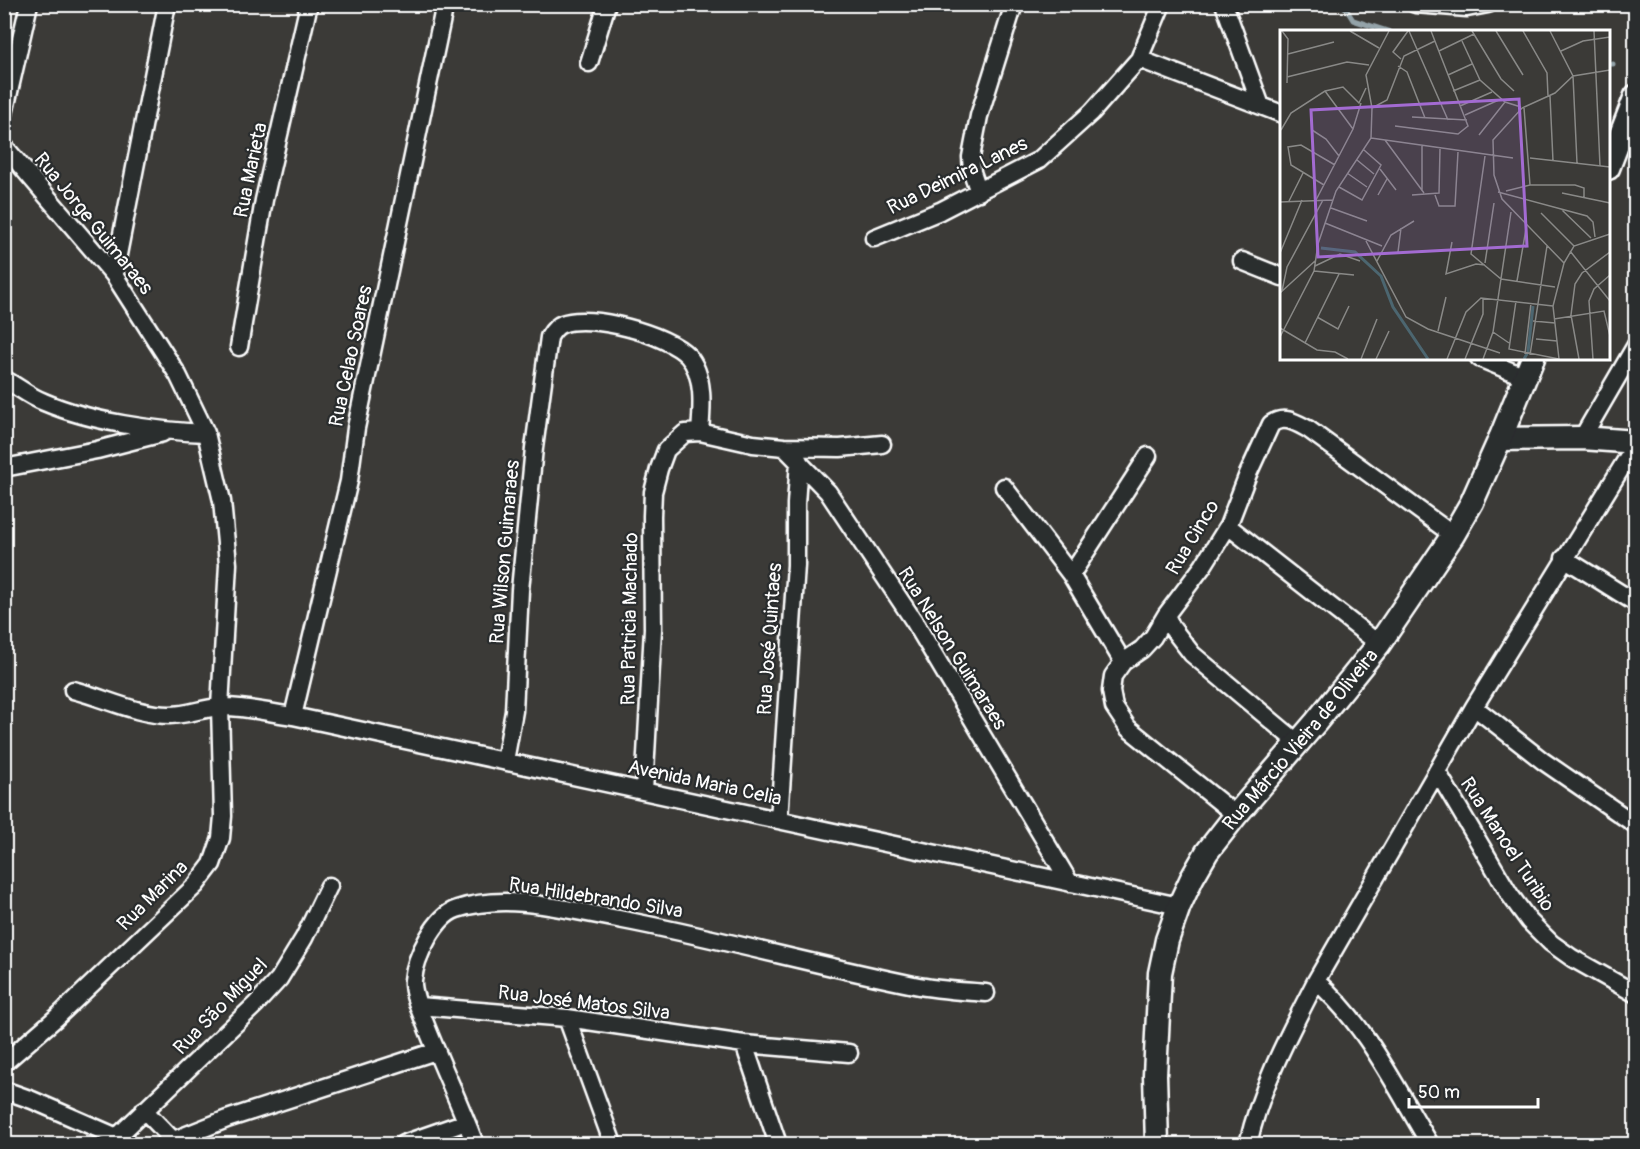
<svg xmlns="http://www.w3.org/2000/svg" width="1640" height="1149" viewBox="0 0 1640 1149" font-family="Pangolin,sans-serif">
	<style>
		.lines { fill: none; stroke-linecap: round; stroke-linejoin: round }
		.stream { stroke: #94a3a9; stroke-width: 5 }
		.street-casing { stroke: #fff; stroke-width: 21 }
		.secondary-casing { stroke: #fff; stroke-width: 27 }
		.street { stroke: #2a2d2e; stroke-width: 16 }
		.secondary { stroke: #2a2d2e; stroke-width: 22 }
		.labels { text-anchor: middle; stroke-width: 4.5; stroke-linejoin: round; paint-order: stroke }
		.street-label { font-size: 20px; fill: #fff; stroke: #2a2d2e }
		.inset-river { fill: none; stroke: #4c6670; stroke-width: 3 }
		.inset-road { fill: none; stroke: #898987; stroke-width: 1.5 }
		.view { fill: #a36bd2; fill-opacity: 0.15; stroke: #a36bd2; stroke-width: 3 }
		.inset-edge { fill: none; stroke: #fff; stroke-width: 3 }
	</style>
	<rect width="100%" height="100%" fill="#3b3a37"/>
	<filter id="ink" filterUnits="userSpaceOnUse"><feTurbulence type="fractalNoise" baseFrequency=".0167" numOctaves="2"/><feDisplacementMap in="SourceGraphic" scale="12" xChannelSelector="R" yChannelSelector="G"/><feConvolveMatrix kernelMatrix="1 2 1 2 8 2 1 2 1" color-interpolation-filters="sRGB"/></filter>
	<g filter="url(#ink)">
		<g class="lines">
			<path class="stream" d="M1343,4L1353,20L1390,32
				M1608,64H1613"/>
			<g class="street-casing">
				<path id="street" d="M1224,4L1261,106
					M1415,4L1467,8L1488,4
					M1139,59L1282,114
					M589,63L607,4
					M4,114L29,4
					M4,146L114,275L178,375L206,433L222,501L228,564L220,707L223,816L221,838L212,864L196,885L56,1018L4,1063
					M979,192L972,172L971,157L979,116L1014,4
					M874,238L940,211L1039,160L1092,112L1139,59L1162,4
					M1242,261L1282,277
					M114,275L167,4
					M239,347L264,200L309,4
					M1479,358L1525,377
					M4,379C17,386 30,397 44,402C91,422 155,431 206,433
					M1582,438L1636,345
					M784,447L828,492L914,621L1070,883
					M4,468L97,450L163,433
					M1004,487L1071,575L1123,662
					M1228,526L1379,644
					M1564,558L1636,603
					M1071,575L1148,456
					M1166,615L1172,628L1192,654L1298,743
					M73,690C105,698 137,715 170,715C188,715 203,708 220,707C244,706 270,713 293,716L1179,906
					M1474,707L1543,761L1636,825
					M293,716L349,481L356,428L445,4
					M505,761L514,711L520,590L534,448L549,337C552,332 556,326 562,324C589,313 668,334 688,356C705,375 702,408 700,432
					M1438,773L1510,895L1529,921L1551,943L1572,958L1636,994
					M644,791L653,629L652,516L653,492L659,469L666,450L685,433L700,432L753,444L784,447L840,448L882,444
					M1236,815L1128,728L1114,707L1111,691L1113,676L1123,662L1142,649L1153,637L1166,615L1203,566L1228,526L1248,474L1271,424C1284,415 1295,422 1308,429L1453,535
					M779,820L796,565V504L799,461
					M1316,981C1367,1025 1396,1088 1430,1144
					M419,1006L567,1018L744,1044L849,1053
					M567,1018L613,1144
					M744,1044L778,1144
					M4,1090L32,1100L117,1137L127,1144
					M144,1110L173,1140
					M117,1137L256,1004L279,979L304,938L329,886
					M164,1144L227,1119L436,1051
					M403,1144L466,1122
					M475,1144C460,1104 441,1064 425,1023C420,1010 412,993 413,980C415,958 435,916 457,909C508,892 567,910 618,919C718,938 815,965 914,985C938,990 963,991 986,993
					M1248,1144C1261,1086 1289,1034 1316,981L1474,707L1636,444"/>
			</g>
			<g class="secondary-casing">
				<g id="secondary">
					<path d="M1608,168L1636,96"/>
					<path d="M1500,439L1582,438L1636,442"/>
					<path id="s1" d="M1157,1144L1155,1075L1160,973L1167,940L1179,906L1192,878L1207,852L1236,815L1316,722L1379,644L1453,535L1472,502L1500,439L1533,358"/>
				</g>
			</g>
			<use href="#street" class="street"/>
			<use href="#secondary" class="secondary"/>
		</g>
	</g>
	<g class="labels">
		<g class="street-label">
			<text transform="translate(250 170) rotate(-78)" y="7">Rua Marieta</text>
			<text transform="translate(957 175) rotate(-26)" y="7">Rua Deimira Lanes</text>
			<text transform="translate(94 223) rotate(51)" y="7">Rua Jorge Guimaraes</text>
			<text transform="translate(350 356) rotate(-78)" y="7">Rua Celao Soares</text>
			<text transform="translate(1192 537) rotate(-59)" y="7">Rua Cinco</text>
			<text transform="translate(504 552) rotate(-85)" y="7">Rua Wilson Guimaraes</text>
			<text transform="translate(629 619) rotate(-89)" y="7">Rua Patricia Machado</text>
			<text transform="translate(769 639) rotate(-86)" y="7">Rua José Quintaes</text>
			<text transform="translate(953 648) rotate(58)" y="7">Rua Nelson Guimaraes</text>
			<text dy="7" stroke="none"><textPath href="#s1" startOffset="448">Rua Márcio Vieira de Oliveira</textPath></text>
			<text transform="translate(705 782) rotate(12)" y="7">Avenida Maria Celia</text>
			<text transform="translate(1508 844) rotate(57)" y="7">Rua Manoel Turibio</text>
			<text transform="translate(152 895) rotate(-45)" y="7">Rua Marina</text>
			<text transform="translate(596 897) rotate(9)" y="7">Rua Hildebrando Silva</text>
			<text transform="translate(584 1002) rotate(7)" y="7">Rua José Matos Silva</text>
			<text transform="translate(220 1006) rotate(-46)" y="7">Rua São Miguel</text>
		</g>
	</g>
	<g transform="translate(1280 30)">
		<rect width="330" height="330" fill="#3b3a37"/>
		<path class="inset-river" d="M41,218L75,222L101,246L113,277L148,329M244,329L248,322L253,276"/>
		<path class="inset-road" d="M2,1L8,9L7,53M70,1L99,18M129,1L168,90M192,1L221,49L234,61M216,1L243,45M243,1L267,43L268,66M270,1L293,46L297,133M314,1L320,136M182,11L200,50L225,72L241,77M159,21L194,4M281,21L303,11L330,7M8,24L54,12M121,29L113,22L128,1M118,36L127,42L145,88M168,45L192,34M7,47L67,32L89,35M45,61L73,99M173,61L200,50M270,66L273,131M180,76L212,62M92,78L107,70L124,26L155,11M244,78L250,155M185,85L221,69M132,87L187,90M115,96L178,104L188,96L151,1M1,100L11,83L45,61L63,57L79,73L86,58M32,100L46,109L59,126M199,105L225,72M91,108L233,128M105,110L144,163M205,126L191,224L221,249L275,257M250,128L330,137M77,130L94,144M100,139L116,160M67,143L87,157M44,155L11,135L8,117L21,115L55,135M59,157L82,170L101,135L84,120M142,161V116M226,161L250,155H295L304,158V168M218,162L307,186L313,192L315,207M282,163L330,173M98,165L107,149M132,165L159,163L160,119M155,165L159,176H175L178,122M36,170L73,99L81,73M9,171L23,143M0,172L53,170M51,178L87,191M282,180L311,208M261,183L294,216M45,193L102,216M86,211L126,287L148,299L220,323M172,212L166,244L196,234L205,235M290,221L330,271M118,222L121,198M0,223L22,170M97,231L111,205L134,191M205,233L214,173M284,233L222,169L214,145L213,110L242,78L275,63L293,46L330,40M35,236L60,224L80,231M34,241L74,245M237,251L246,199M2,261L7,237L43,170M0,263L35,231M236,271L229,319L279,329M37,287L58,299L69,276M274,289L324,281L330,306M253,291L275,293M0,298L37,320L55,322L68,329M158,301L166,267M213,302L229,313M0,307L34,241L38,214L56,161L91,108L92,78L86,45L109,1M256,309L277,311M25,313L59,244M245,324L251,273M250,325L267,216M81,329L97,289M96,329L109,301M167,329L186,282L201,268L273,276M185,329L203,284V268M203,329L213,302L231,182M279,329L273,276L284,233L294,216L330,204M299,329L291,285L295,254L302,243L330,222M313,329L309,271L314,259L330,245"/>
		<path class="view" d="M239,69L247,216L38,227L31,80Z"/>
		<rect width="330" height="330" class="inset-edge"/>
	</g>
	<rect width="1640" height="1149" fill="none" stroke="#2a2d2e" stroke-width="24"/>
	<rect x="12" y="12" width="1616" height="1125" fill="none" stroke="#fff" stroke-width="2" filter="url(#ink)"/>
	<path d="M1409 1098v9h129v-9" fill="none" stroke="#ffffff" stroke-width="3"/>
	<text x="1418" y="1098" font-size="18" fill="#ffffff" stroke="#2a2d2e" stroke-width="4.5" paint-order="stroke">50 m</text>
</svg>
